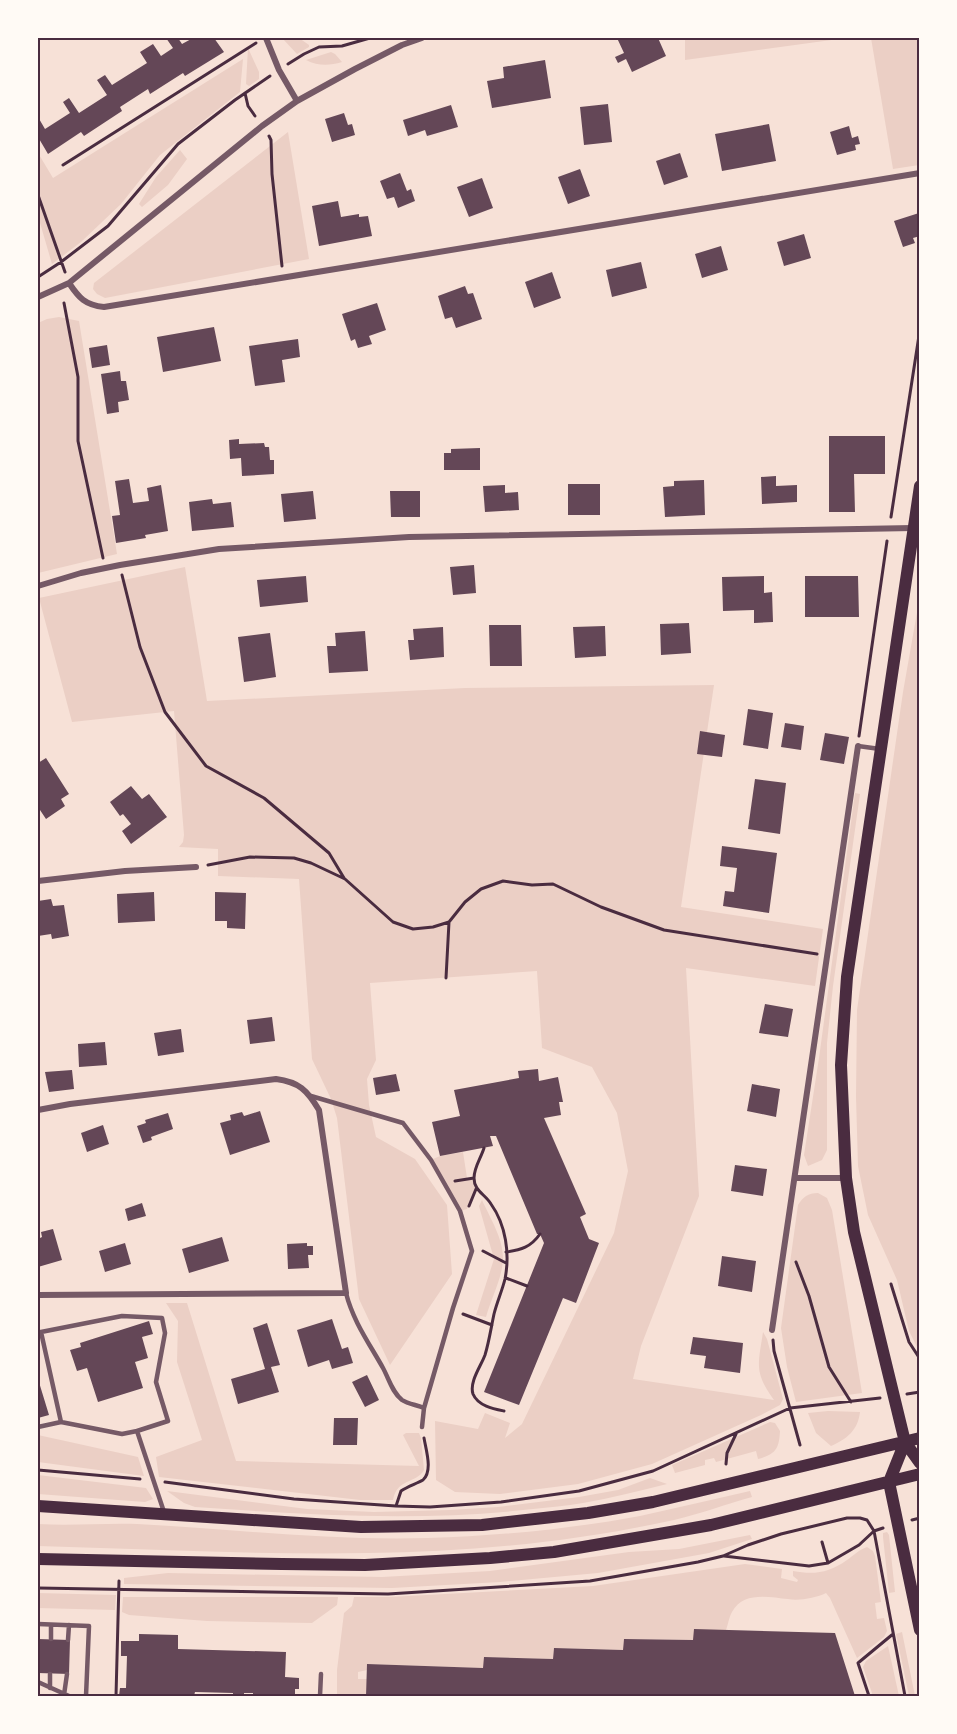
<svg xmlns="http://www.w3.org/2000/svg" width="957" height="1734" viewBox="0 0 957 1734" font-family="'Open Sans',sans-serif">
	<style>
		.green { fill: #ebcfc5 }
		.building { fill: #644757 }
		.lines { fill: none; stroke-linecap: round; stroke-linejoin: round }
		.path { stroke: #4a2c40; stroke-width: 3 }
		.service { stroke: #755966; stroke-width: 4.5 }
		.minor { stroke: #755966; stroke-width: 6 }
		.secondary { stroke: #4a2c40; stroke-width: 12 }
		.neatline { fill: none; stroke: #4a2c40; stroke-width: 2 }
	</style>
	<rect width="100%" height="100%" fill="#f7e1d7"/>
	<path class="green" d="M282,38H299L309,45V47L297,54Z
		M685,38H846L685,60Z
		M871,38H919V165L893,169Z
		M248,48L259,72V79L249,86L246,84Z
		M331,52L335,54L342,62C329,66 318,66 306,60Z
		M243,59L240,92L160,155L121,204L81,242L52,264L38,216V153L53,178Z
		M288,132L309,259L105,298L97,294L93,289L94,283Z
		M180,150L187,159L168,185L142,207L139,204L156,177Z
		M59,317L79,321L117,554L38,573V323L47,319Z
		M185,567L207,701L465,688L714,685L681,907L823,929L815,986L686,968L699,1196L641,1346L633,1379L774,1400C754,1372 758,1366 763,1332L767,1339L783,1399L780,1405L761,1415L652,1464L578,1484L500,1494L455,1492L436,1480L435,1421L478,1429L485,1413L510,1423L505,1438L522,1424L614,1233L628,1171L617,1113L592,1067L542,1048L537,971L370,983L376,1060L367,1079L369,1105L376,1137L415,1159L447,1205L452,1274L390,1365L359,1299L337,1118L331,1099L312,1059L299,879L218,876V849L179,847L183,842L184,835L174,711L72,722L39,598Z
		M919,601V1351L909,1331L897,1280L868,1215L858,1166L856,1097L857,1010L903,692Z
		M855,793L860,794L833,986L827,1043V1150L822,1160L808,1166L804,1155L819,1058Z
		M463,1152L467,1178H474L476,1189L467,1209L460,1211L431,1160L440,1156Z
		M818,1193L827,1198L832,1210L862,1393L796,1402L787,1367L781,1328L798,1205C803,1197 808,1193 818,1193Z
		M482,1200C490,1218 503,1238 503,1258C503,1276 491,1299 486,1317L476,1315L494,1259L479,1206Z
		M166,1303H187L236,1461L419,1466L403,1435L406,1433H419L421,1438L424,1470C416,1484 397,1478 393,1500H360L159,1477L156,1457L202,1440L177,1362L178,1321Z
		M828,1411L860,1412C858,1430 847,1439 831,1446L816,1433L808,1413Z
		M770,1422L775,1423L780,1431C779,1449 776,1454 758,1459L756,1451L716,1462L714,1458L705,1460V1465L675,1473L672,1465Z
		M38,1435L138,1457L144,1476L38,1462Z
		M38,1475L146,1488L153,1499L145,1502L38,1494Z
		M650,1478L667,1484C639,1491 611,1498 583,1503C566,1506 549,1507 533,1509C420,1522 308,1515 195,1507L184,1503L167,1491L307,1509L374,1512L450,1510L498,1507L579,1497L618,1490Z
		M750,1491L752,1497C726,1504 700,1514 674,1520C574,1542 471,1552 368,1553C258,1555 148,1549 38,1546V1524C71,1526 104,1523 137,1524C234,1529 331,1541 428,1538C498,1536 570,1529 640,1516C677,1508 714,1499 750,1491Z
		M887,1532L889,1535L895,1592L889,1593L883,1537V1533Z
		M750,1535L752,1539L709,1553L598,1573L500,1582L392,1588L124,1584V1578L168,1573L382,1577L490,1571L629,1552L679,1549Z
		M867,1547L873,1551L875,1556L881,1602L875,1603L877,1619L884,1618L887,1631L884,1637L857,1658L830,1598L826,1593C816,1598 799,1601 788,1599C769,1597 743,1591 732,1612C729,1617 728,1625 726,1630L693,1640L624,1639L623,1650L554,1648L553,1659L485,1657L483,1668L367,1664V1670L358,1672V1679H367L366,1696H337V1670L344,1613L352,1606L354,1597H389L593,1586L745,1564L782,1569L781,1578L797,1582L798,1580L793,1576V1571C814,1575 829,1573 847,1560C854,1555 859,1550 867,1547Z
		M38,1593L116,1595L115,1610L38,1608Z
		M123,1597H338L337,1605L312,1623L207,1621L129,1615L122,1612Z
		M902,1632L915,1696H909L896,1634Z
		M888,1646L899,1696H873L863,1667L866,1661Z"/>
	<path class="building" d="M166,38H178L182,44L193,38H214L224,52L185,76L183,73L150,94L148,89L120,107L122,111L84,136L81,132L48,154L38,137V117L45,129L70,113L63,102L69,98L79,113L107,95L97,80L105,75L112,85L147,63L140,52L153,44L161,56L173,48Z
		M617,38H658L666,56L632,72L626,59L618,63L615,57L624,53Z
		M545,60L551,98L492,108L487,81L504,78L503,67Z
		M608,104L612,142L584,145L580,107Z
		M451,105L458,127L427,136L425,130L408,136L403,120Z
		M344,113L348,125L352,124L355,135L332,142L325,119Z
		M769,124L776,161L722,171L715,134Z
		M849,126L852,138L858,136L860,144L855,145L856,150L837,155L830,132Z
		M680,153L688,177L664,185L656,161Z
		M580,169L590,196L568,204L558,177Z
		M400,173L407,191L411,189L415,201L398,208L394,197L387,199L380,181Z
		M482,178L493,208L469,217L457,187Z
		M338,201L341,217L359,214V217L368,216L372,236L319,246L312,206Z
		M919,213L920,236L913,238L915,243L903,247L894,221Z
		M804,234L811,258L784,266L777,242Z
		M721,246L728,270L702,278L695,254Z
		M641,262L647,288L612,297L606,270Z
		M552,272L561,298L534,308L525,282Z
		M465,286L468,294L473,293L482,319L456,328L452,317L445,319L438,296Z
		M377,303L386,330L369,336L372,344L358,348L355,339L351,341L342,314Z
		M214,327L221,361L163,372L157,337Z
		M298,339L300,357L282,360L285,382L255,386L249,346Z
		M107,345L110,365L92,368L89,348Z
		M120,371L121,381H126L129,400L118,402L119,412L107,414L101,374Z
		M829,436H885V474H854L855,512H829Z
		M239,439V444L264,443L265,447H269L270,460H274V474L242,476L241,458L230,459L229,440Z
		M480,448V470H444V453H451V449Z
		M776,476V486L797,485V502L762,504L761,477Z
		M129,479L133,503L149,501L147,488L161,485L168,531L145,535L146,538L116,543L112,516L120,515L115,481Z
		M704,480L705,515L665,517L663,487L674,486V481Z
		M568,484H600V515H568Z
		M505,485V493L518,492L519,510L485,512L483,486Z
		M313,491L316,519L284,522L281,494Z
		M390,491H420V517H391Z
		M212,499L213,504L231,502L234,527L192,531L189,502Z
		M474,565L476,593L453,595L450,567Z
		M306,576L308,602L260,607L257,580Z
		M764,576V593L772,592L773,622L754,623V610L723,611L722,577Z
		M805,576H858L859,617H805Z
		M689,623L691,653L661,655L660,624Z
		M489,625H521L522,666H490Z
		M605,626L606,656L575,658L573,627Z
		M443,627L444,657L410,660L408,640H414L413,629Z
		M365,631L368,671L329,673L327,646H336L335,633Z
		M270,633L276,677L244,682L238,637Z
		M748,709L773,713L768,749L743,745Z
		M785,723L804,726L801,750L781,747Z
		M700,731L725,735L722,757L697,754Z
		M825,733L849,737L844,764L820,760Z
		M46,758L69,794L61,799L65,806L46,819L40,810L38,812V763Z
		M755,779L786,783L780,834L748,829Z
		M131,786L142,799L149,794L167,817L131,844L122,831L131,824L123,814L120,816L110,802Z
		M722,846L777,853L769,913L723,906L725,891L734,892L737,868L720,866Z
		M154,892L155,921L118,923L117,894Z
		M215,892L246,893L245,929L227,928V921H215Z
		M51,899L53,906L64,905L69,936L52,939L51,934L38,936V901Z
		M765,1004L793,1009L788,1037L759,1033Z
		M272,1017L275,1041L250,1044L247,1020Z
		M181,1029L184,1052L158,1056L154,1033Z
		M105,1042L107,1065L79,1067L78,1044Z
		M538,1069L539,1081L558,1077L563,1102H559L561,1115L544,1118L586,1214L580,1217L589,1239L599,1243L576,1303L563,1298L519,1405L484,1392L544,1243L540,1234H537L496,1136H490L493,1146L440,1156L432,1122L460,1116L454,1090L519,1078L518,1071Z
		M72,1070L74,1089L49,1092L45,1072Z
		M396,1074L400,1091L376,1095L373,1078Z
		M752,1084L780,1089L776,1117L747,1111Z
		M260,1111L270,1142L230,1155L220,1123L231,1120L230,1115L242,1112L244,1116Z
		M168,1113L173,1129L151,1137L152,1140L143,1143L137,1126L146,1123L145,1120Z
		M103,1125L109,1144L87,1152L81,1133Z
		M735,1165L767,1169L763,1196L731,1191Z
		M142,1203L146,1216L128,1221L125,1209Z
		M53,1229L62,1260L38,1267V1239L42,1237L41,1232Z
		M222,1237L229,1261L189,1273L182,1249Z
		M125,1243L131,1264L105,1272L99,1251Z
		M307,1243V1246H313V1255H308L309,1268L288,1269L287,1244Z
		M722,1256L756,1261L752,1292L718,1286Z
		M332,1319L342,1349L348,1347L353,1363L332,1369L329,1360L308,1367L297,1330Z
		M149,1321L153,1334L142,1337L148,1358L135,1362L143,1388L98,1402L87,1368L77,1371L70,1350L81,1347L80,1343Z
		M267,1323L280,1365L271,1367L279,1392L238,1404L231,1379L265,1369L253,1328Z
		M693,1337L743,1343L740,1373L704,1368L706,1356L690,1354Z
		M367,1375L379,1400L365,1407L352,1382Z
		M38,1379L49,1415L38,1418Z
		M334,1418H358L357,1445H333Z
		M694,1629L835,1633L855,1696H366L367,1664L483,1668L484,1657L553,1659L554,1648L623,1650L624,1639L693,1640Z
		M139,1634L178,1635V1649L286,1652L285,1677L299,1678V1689H295V1696H253V1693H244V1696H233V1693L195,1692L194,1696H119L120,1688H126L127,1656H121V1641H139Z
		M38,1639L70,1640L69,1674L38,1673Z"/>
	<g class="lines">
		<path class="path" d="M288,64L304,54L319,47L342,46L370,38
			M245,93L248,106L255,116
			M269,136L271,140L272,174L282,266
			M63,165L256,43
			M38,195L65,272
			M38,277L61,262L108,226L178,144L235,100L270,76
			M64,303L78,377V441L103,558
			M891,517L920,329
			M122,575L140,647L165,712L206,766L264,798L329,853L344,878
			M859,736L887,541
			M208,865L250,857L294,858L311,863L345,879L393,922L413,929L433,927L449,922L465,902L481,889L503,881L532,885L553,884L601,907L664,930L817,954
			M446,978L449,922
			M484,1148C481,1158 474,1167 474,1178C474,1191 485,1194 491,1204C506,1225 510,1254 505,1279C502,1291 497,1302 494,1314C491,1328 489,1342 485,1355C481,1366 469,1382 473,1394C478,1406 494,1409 504,1411
			M455,1181L474,1178
			M469,1206L476,1189
			M483,1251L506,1263
			M506,1252C521,1250 531,1247 540,1234
			M796,1262L809,1296L829,1367L851,1402
			M506,1278L527,1286
			M891,1284L909,1342L920,1359
			M463,1314L492,1325
			M773,1340L774,1351L800,1445
			M907,1394L920,1392
			M726,1464L727,1453L736,1434
			M38,1470L140,1479
			M165,1482L294,1499L396,1506L430,1507L501,1502L579,1491L653,1471L790,1408L880,1398
			M396,1506L401,1491C408,1486 416,1484 423,1480C433,1471 426,1450 424,1438
			M912,1520L920,1518
			M822,1542L828,1563
			M724,1556L809,1566L828,1563L859,1545L874,1531L883,1528
			M38,1588L388,1594L590,1581L698,1562L723,1556L748,1545L781,1534L847,1518H860L867,1520L874,1531L905,1696
			M116,1696L119,1581
			M869,1696L858,1663L893,1634"/>
		<path class="service" d="M858,746L880,749
			M311,1096L403,1123L431,1160L460,1211L472,1251L453,1308L424,1408
			M346,1293C353,1321 369,1343 383,1368C389,1379 392,1392 402,1400C408,1404 417,1405 424,1408L422,1427
			M38,1332H41L61,1422
			M38,1427L61,1422L122,1434L137,1431L168,1421L156,1382L165,1333L162,1318L122,1316L41,1332
			M137,1431L164,1512
			M38,1624L89,1626L86,1696
			M51,1639V1625
			M68,1640L69,1625
			M38,1682L69,1696
			M50,1688V1674
			M64,1695L67,1674
			M320,1696L321,1674"/>
		<path class="minor" d="M266,38L279,70L297,101
			M69,283C79,298 85,305 104,307L920,173
			M38,297L69,283L262,126L297,101L355,69L402,45L422,38
			M38,586L81,573L120,565L219,549L409,537L913,528
			M38,881L125,871L196,867
			M38,1110L70,1104L276,1079C299,1082 307,1090 319,1110L346,1293L38,1295
			M795,1178H846
			M772,1330L858,746"/>
		<path class="secondary" d="M920,486L847,977L841,1065L846,1178L854,1232L905,1442L920,1463
			M889,1482L920,1630
			M889,1482L905,1442
			M38,1506L361,1527L482,1525L588,1513L653,1502L920,1438
			M38,1559L282,1564L365,1565L490,1558L554,1552L711,1525L920,1474"/>
	</g>
	<rect width="957" height="1734" fill="none" stroke="#fffaf5" stroke-width="78"/>
	<rect x="39" y="39" width="879" height="1656" class="neatline"/>
</svg>
